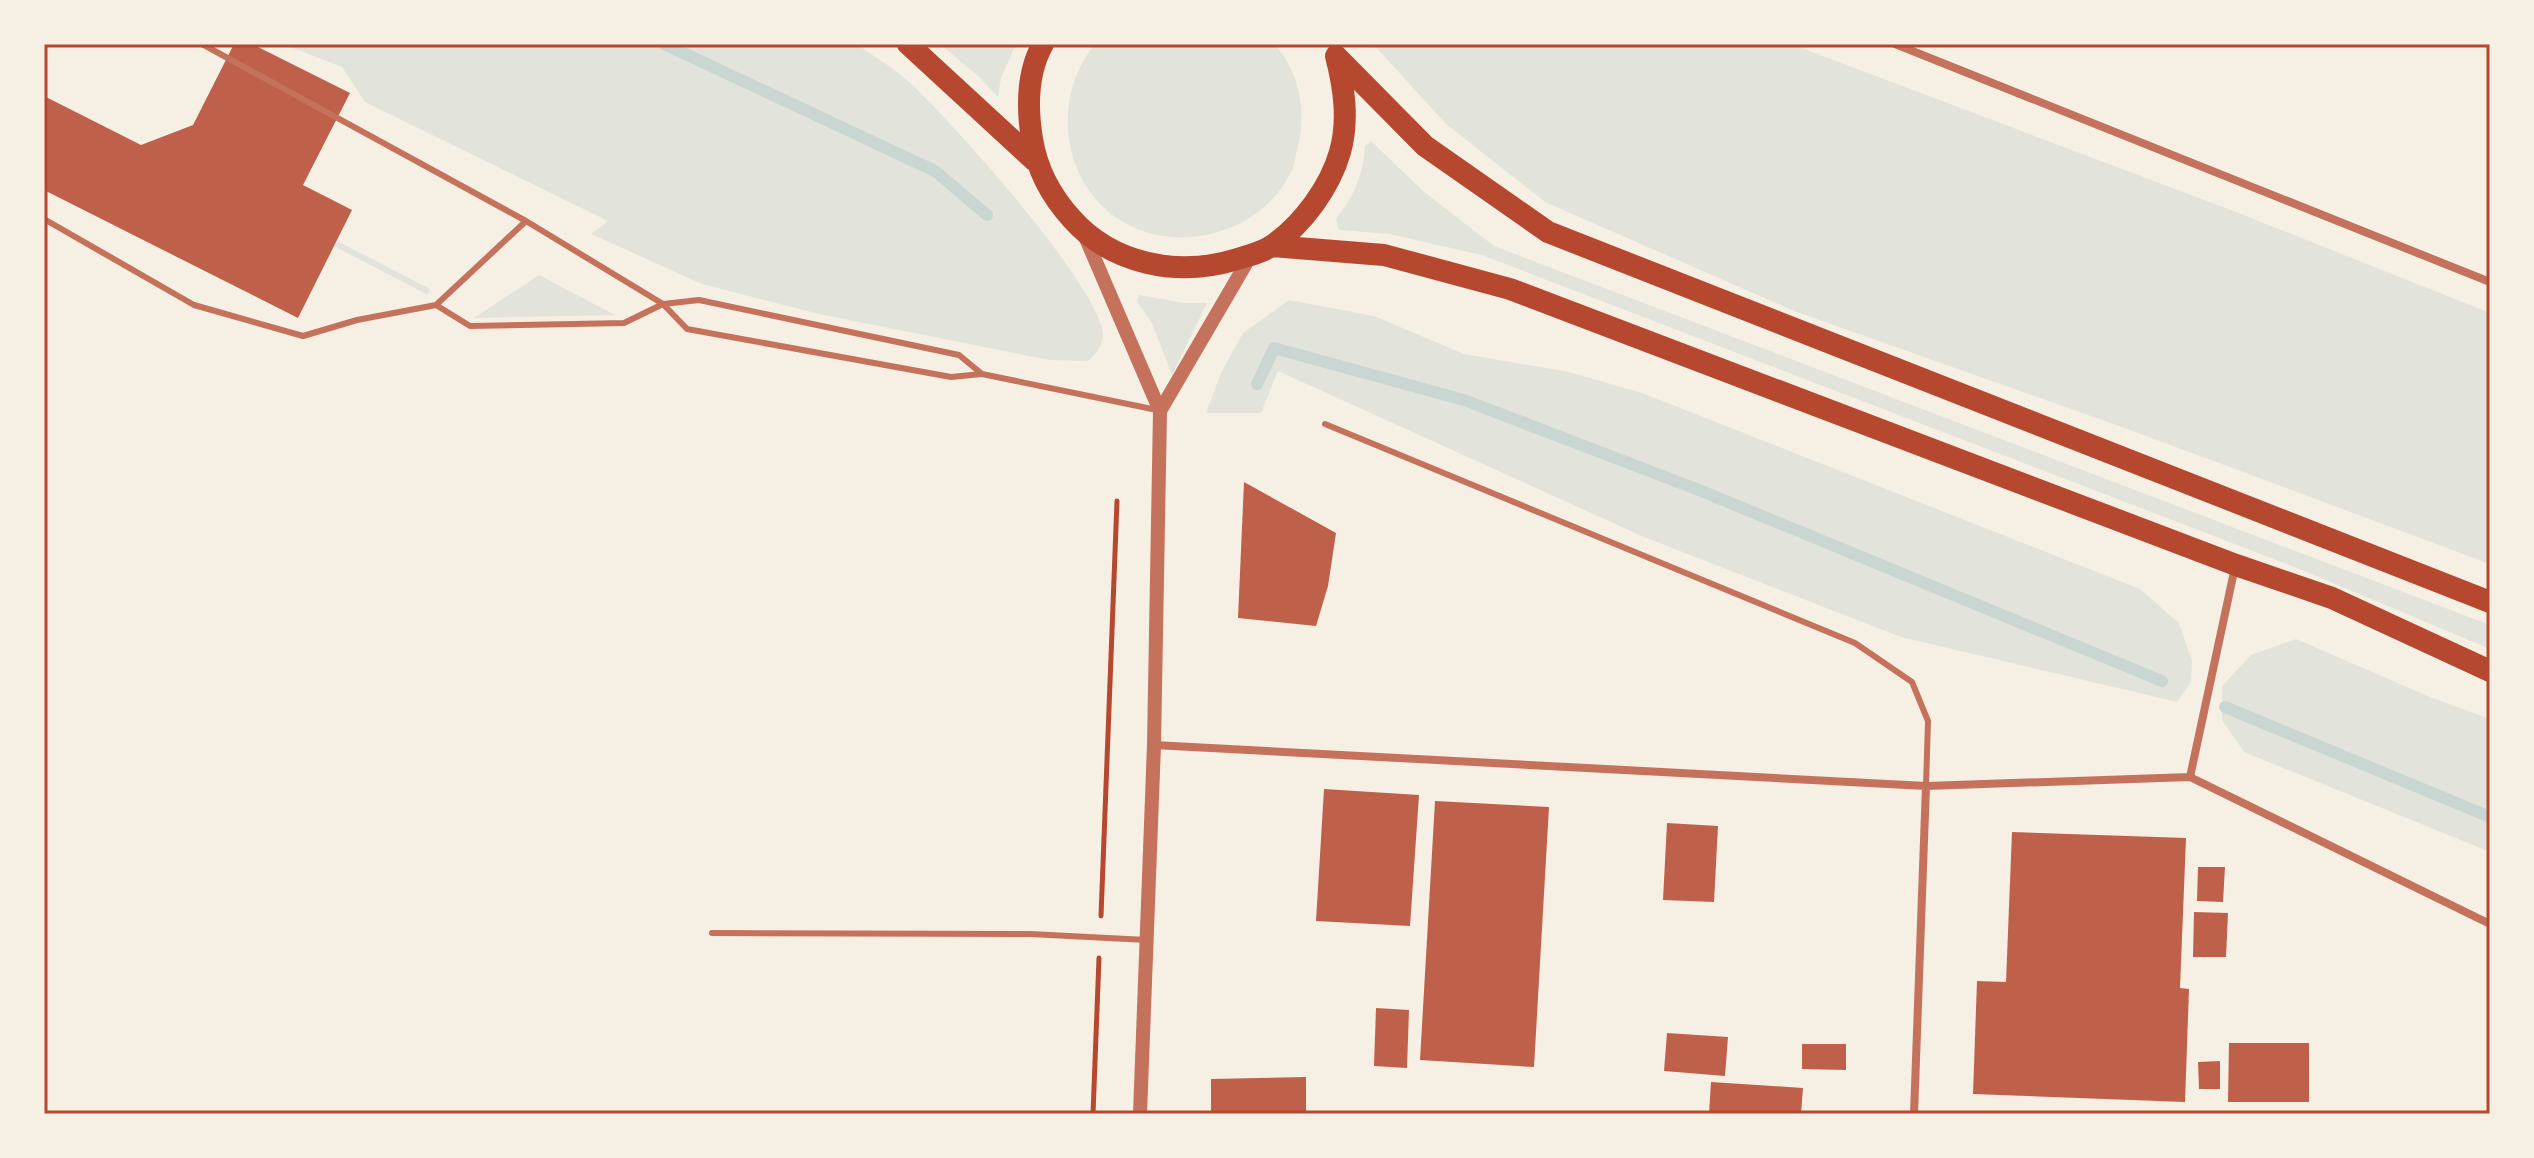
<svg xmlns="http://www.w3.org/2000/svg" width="2534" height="1158" viewBox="0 0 2534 1158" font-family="Mulish,sans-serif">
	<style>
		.green { fill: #e2e4dc }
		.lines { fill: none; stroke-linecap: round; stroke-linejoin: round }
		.stream { stroke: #c9d6d2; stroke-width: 12 }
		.building { fill: #bf614a }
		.path { stroke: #b5482f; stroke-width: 5 }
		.service { stroke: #c5725c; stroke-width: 6 }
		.minor { stroke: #c5725c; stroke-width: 8 }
		.tertiary { stroke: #c5725c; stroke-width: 14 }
		.trunk { stroke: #b5482f; stroke-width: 22 }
		.neatline { fill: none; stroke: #b5482f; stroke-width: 3 }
	</style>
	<rect width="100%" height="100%" fill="#f6efe4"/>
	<path class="green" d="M283,44H857C873,56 892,67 907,80C948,117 1101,287 1103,335C1103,345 1095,355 1088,361L1049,360L819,314L702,284L591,234L608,221L365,102L342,67Z
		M940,44H1016L1001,78L998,97L979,77Z
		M1095,44H1274C1299,70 1307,112 1298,146C1296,153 1295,163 1292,170C1264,230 1184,256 1125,223C1061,187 1050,98 1095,44Z
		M1373,44H1791L2231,210L2490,313V564L2122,427L1794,311L1545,202L1446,124Z
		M1371,141L1423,191L1494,246L2490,625V649L2297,568L1482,255L1389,234L1339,230L1336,219C1354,197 1363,175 1365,146Z
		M337,241L430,289L428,295L334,246Z
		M539,275L615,315L474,318Z
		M1139,295L1185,303H1207L1172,375L1152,323L1137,302Z
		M1289,300L1374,316L1464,354L1569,372L1642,393L2140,589L2179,623L2192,661L2191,682L2177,702L1901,637L1644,537L1278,371L1261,413H1206L1221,373L1243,333Z
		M2296,639L2430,697L2490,719V852L2244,752L2222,720V686L2251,655Z"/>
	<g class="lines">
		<path class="stream" d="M664,44L935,171L987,215
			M1257,384L1274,348L1464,400L1699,490L2162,681
			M2225,707L2490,817"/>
	</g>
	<path class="building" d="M234,44H252L350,93L303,185L352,210L298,318L44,190V96L141,145L193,125Z
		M1244,482L1336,533L1328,586L1316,626L1238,618Z
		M1324,789L1419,795L1410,926L1316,921Z
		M1435,801L1549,807L1534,1067L1420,1060Z
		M1667,823L1718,826L1714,902L1663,900Z
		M2012,832L2186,838L2180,988L2189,989L2185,1102L1973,1094L1977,981L2006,982Z
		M2198,867H2225L2223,902L2197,901Z
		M2194,912L2228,913L2226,957H2193Z
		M1376,1008L1409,1010L1407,1068L1374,1066Z
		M1667,1033L1728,1037L1725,1076L1664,1071Z
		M2229,1043H2309V1102H2228Z
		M1802,1044H1846V1070L1802,1069Z
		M2220,1061V1089H2199L2198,1062Z
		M1306,1077V1114H1211V1079Z
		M1711,1082L1803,1088L1801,1114H1709Z"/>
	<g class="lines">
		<path class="path" d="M1101,916L1117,501
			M1093,1114L1099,958"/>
		<path class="service" d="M202,44L526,221L663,304L687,329L951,377L982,374L1157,410
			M44,219L194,305L303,336L357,320L436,305L526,221
			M436,305L470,326L624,323L663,304L699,300L959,355L982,374
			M1325,424L1855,643L1912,682L1928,721L1926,786
			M712,933L1030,934L1147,940"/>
		<path class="minor" d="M1895,44L2490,282
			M1154,745L1926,786L2190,777L2490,924
			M2190,777L2235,567
			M1914,1114L1926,786"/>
		<path class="tertiary" d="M1084,234L1160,411L1154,745L1140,1114
			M1160,411L1251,255"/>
		<path class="trunk" d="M908,44L1035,161
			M1043,44C1027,72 1027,108 1032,139C1037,170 1050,195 1072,219C1112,264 1177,277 1234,260C1247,256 1262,253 1273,245C1303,224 1330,187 1340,152C1349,120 1344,87 1336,56
			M1337,57L1425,146L1548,232L2490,602
			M1272,246L1384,255L1510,289L2236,565L2332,598L2490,671"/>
	</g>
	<rect width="2534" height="1158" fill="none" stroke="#f6efe4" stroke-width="92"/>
	<rect x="46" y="46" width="2442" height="1066" class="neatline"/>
</svg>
